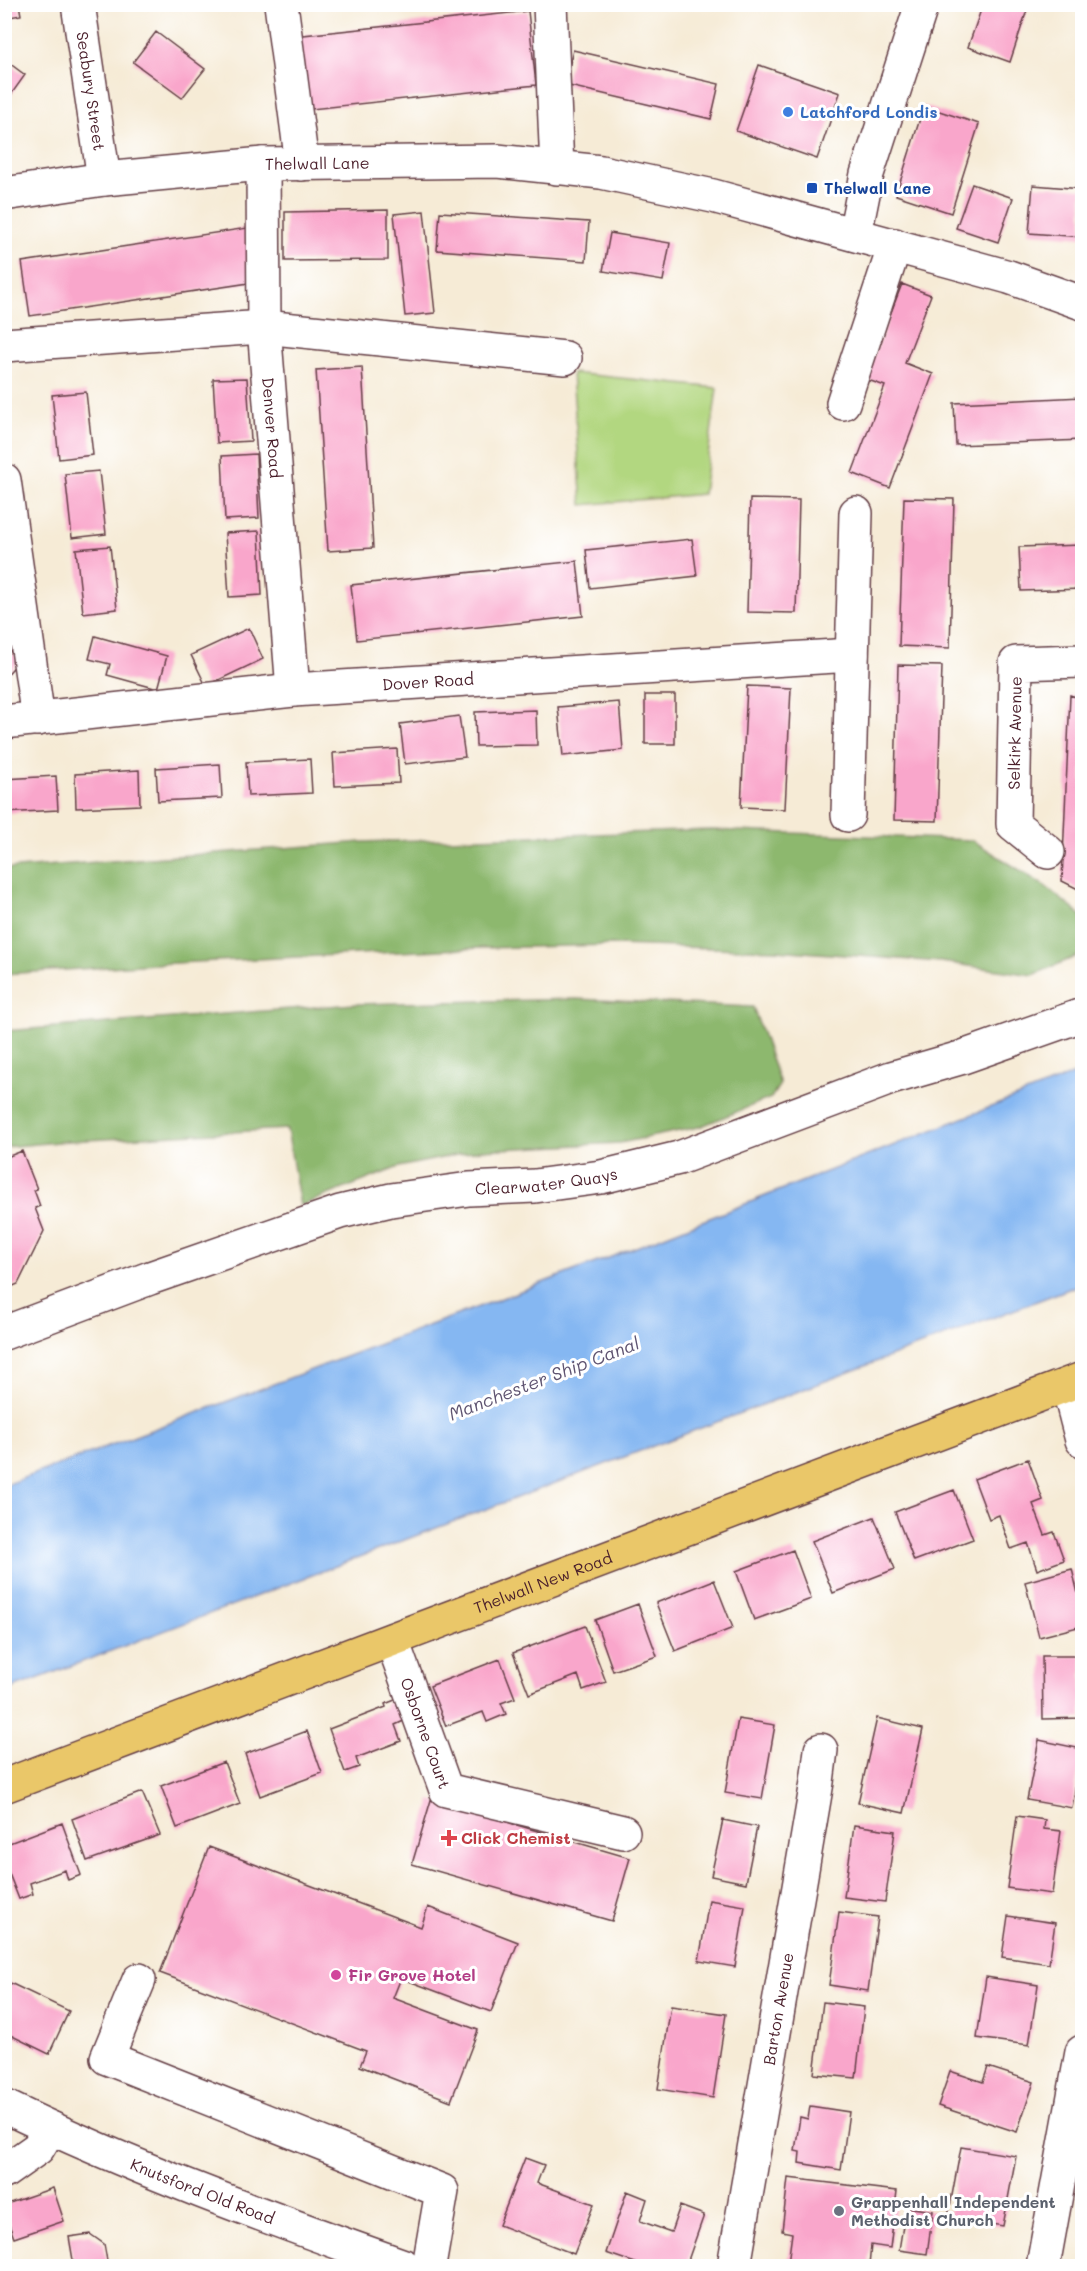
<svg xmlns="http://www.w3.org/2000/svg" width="1087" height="2271" viewBox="0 0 1087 2271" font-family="Mali,sans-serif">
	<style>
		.green { fill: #b2d780; stroke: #7e7b56; stroke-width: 1.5 }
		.forest { fill: #8db86e; stroke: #6c6c4c; stroke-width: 1.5 }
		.water { fill: #85b7f2; stroke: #686b8e; stroke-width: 1.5 }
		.building { fill: #f9a6cb }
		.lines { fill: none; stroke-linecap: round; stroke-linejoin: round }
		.minor-casing { stroke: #643e45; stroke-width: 36 }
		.major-casing { stroke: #643e45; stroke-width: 36 }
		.minor { stroke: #fff; stroke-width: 33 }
		.major { stroke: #eac769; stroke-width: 33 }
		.shop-dot { fill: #3f7fe0; stroke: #fff; stroke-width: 2 }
		.transit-dot { fill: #1a4fb4; stroke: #fff; stroke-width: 2 }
		.health-dot { fill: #e0444e; stroke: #fff; stroke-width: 2 }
		.hotel-dot { fill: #d1479c; stroke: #fff; stroke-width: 2 }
		.worship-dot { fill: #6b7280; stroke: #fff; stroke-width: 2 }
		.labels { text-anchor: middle; stroke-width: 6; stroke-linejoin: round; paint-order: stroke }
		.street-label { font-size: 16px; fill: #4a1f2b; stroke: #fff }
		.shop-label { font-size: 16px; font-weight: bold; fill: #366cbe; stroke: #fff; text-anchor: start }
		.transit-label { font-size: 16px; font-weight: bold; fill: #164399; stroke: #fff; text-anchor: start }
		.health-label { font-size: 16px; font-weight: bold; fill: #be3a42; stroke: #fff; text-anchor: start }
		.hotel-label { font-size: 16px; font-weight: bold; fill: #b23c85; stroke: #fff; text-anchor: start }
		.worship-label { font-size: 16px; font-weight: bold; fill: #5b616d; stroke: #fff; text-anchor: start }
		.water-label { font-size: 18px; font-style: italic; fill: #5f5471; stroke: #fff }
	</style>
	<rect width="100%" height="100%" fill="#fff"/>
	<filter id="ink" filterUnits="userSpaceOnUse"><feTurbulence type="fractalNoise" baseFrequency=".0167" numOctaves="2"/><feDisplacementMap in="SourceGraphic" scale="12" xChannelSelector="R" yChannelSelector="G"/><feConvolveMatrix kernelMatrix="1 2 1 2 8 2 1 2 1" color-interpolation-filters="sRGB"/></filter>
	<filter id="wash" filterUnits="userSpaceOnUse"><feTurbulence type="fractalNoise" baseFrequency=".008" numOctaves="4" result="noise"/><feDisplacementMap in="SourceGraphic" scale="24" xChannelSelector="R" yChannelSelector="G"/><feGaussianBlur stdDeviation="1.35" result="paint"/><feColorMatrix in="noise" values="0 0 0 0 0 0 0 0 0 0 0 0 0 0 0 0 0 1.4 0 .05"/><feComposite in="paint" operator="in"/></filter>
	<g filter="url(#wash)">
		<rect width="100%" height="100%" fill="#f6ebd6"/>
		<path class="green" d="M572,373L717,388L703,494L582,505Z"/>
		<path class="forest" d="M712,830L972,840L1045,886L1082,916V954L1033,975L941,962L775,950L614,945L481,948L155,964L5,974V869L362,842Z
			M576,999L753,1007L780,1084L771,1098L699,1127L620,1143L480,1150L399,1167L300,1206L287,1129L69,1141L5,1147V1031L355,1004Z"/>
		<path class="water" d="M1082,1071V1284L5,1691V1485L611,1257Z"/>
		<g id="blocks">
			<path class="building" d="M4,4H19L21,15L4,18Z
				M983,4H1029L1010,62L968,47Z
				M528,11L536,85L302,110L294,36Z
				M156,32L205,69L182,98L133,62Z
				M573,50L719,84L711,119L565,85Z
				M5,60L25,75L5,103Z
				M759,65L840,93L817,159L736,131Z
				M924,106L979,124L951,213L896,195Z
				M972,184L1013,198L998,242L956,228Z
				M1033,185L1082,189V237L1029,233Z
				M388,210V260L285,261V212Z
				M424,211L435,313L405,316L394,214Z
				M440,212L589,222L586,261L437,250Z
				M254,227L262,281L30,316L22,262Z
				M610,233L670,243L663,281L603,271Z
				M902,284L931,295L905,363L933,374L890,488L852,473L885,386L865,379Z
				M362,367L373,548L328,551L316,370Z
				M247,378L251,441L217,443L213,379Z
				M86,392L93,455L59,459L52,395Z
				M1082,397V440L956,445L954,403Z
				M256,454L259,518L225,520L222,456Z
				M99,471L106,534L72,538L65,474Z
				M904,498L954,499L950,648L899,646Z
				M750,499L799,500L796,613L747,612Z
				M259,531L262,595L229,597L225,533Z
				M692,539L697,576L590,588L586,550Z
				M1082,545V589L1021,591L1019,547Z
				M110,546L117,609L83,613L76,549Z
				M577,561L583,616L357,640L351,585Z
				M249,628L263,659L206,686L191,655Z
				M95,636L167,656L158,689L107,675L110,664L89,659Z
				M4,646L20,660L4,678Z
				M898,665L942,666L937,821L894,820Z
				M747,686L791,688L785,809L741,807Z
				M645,695H675V744H645Z
				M1070,695L1082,699V891L1062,881Z
				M619,702L623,750L563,756L558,707Z
				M536,710L537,745L476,746L475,712Z
				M459,716L465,757L405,764L400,724Z
				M397,749L399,783L335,786L333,753Z
				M310,759L312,793L248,796L246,762Z
				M220,764L222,798L158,801L156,768Z
				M139,770L140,805L76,808L75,774Z
				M56,776L58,810L4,813V779Z
				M22,1151L37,1189L34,1190L40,1206L35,1208L44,1231L18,1284L4,1290V1158Z
				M1028,1459L1043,1500L1033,1504L1045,1535L1054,1532L1064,1560L1037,1570L1028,1543L1011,1549L999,1515L989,1519L974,1479Z
				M954,1490L973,1539L914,1561L895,1512Z
				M874,1517L895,1569L833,1593L812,1541Z
				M793,1550L811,1599L754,1620L736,1571Z
				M1072,1569L1082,1610V1626L1039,1637L1025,1582Z
				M714,1580L733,1628L675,1651L656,1603Z
				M638,1604L657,1656L613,1671L595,1620Z
				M585,1626L606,1682L583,1690L578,1675L529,1694L513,1653Z
				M1042,1656H1082V1718L1043,1719Z
				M500,1659L515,1698L501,1703L506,1714L487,1722L483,1712L446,1726L430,1686Z
				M400,1698L408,1719L395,1725L401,1741L356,1758L359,1767L345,1772L329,1729L386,1707L385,1704Z
				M877,1718L923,1729L904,1813L858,1803Z
				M738,1719L775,1725L762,1799L725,1793Z
				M307,1731L322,1773L260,1796L245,1754Z
				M1039,1740L1082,1749L1072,1808L1027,1800Z
				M224,1762L240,1804L177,1828L161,1786Z
				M142,1792L160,1835L87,1861L72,1819Z
				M431,1800L630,1858L612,1921L412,1864Z
				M1017,1816L1045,1820L1044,1829L1061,1831L1052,1894L1007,1888Z
				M723,1820L757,1827L746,1883L711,1876Z
				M62,1823L81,1875L68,1880L65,1870L30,1883L33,1894L19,1899L4,1861V1845Z
				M854,1825L895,1831L885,1902L844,1897Z
				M209,1847L421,1927L428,1907L518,1942L491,2012L401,1978L393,1998L478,2030L451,2101L360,2066L366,2051L160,1973Z
				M709,1900L745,1906L735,1967L699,1961Z
				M839,1912L878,1917L868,1991L829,1985Z
				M1008,1916L1055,1923L1049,1964L1002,1957Z
				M986,1977L1038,1985L1029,2045L977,2038Z
				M6,1981L69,2011L49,2054L4,2032Z
				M823,2002L864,2007L856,2078L814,2074Z
				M671,2006L726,2014L713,2098L658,2089Z
				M988,2067L1034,2082L1017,2132L938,2106L950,2071L983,2082Z
				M810,2106L849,2112L841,2170L799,2163L800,2152L795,2151L800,2117L808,2119Z
				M961,2147L1016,2156L1003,2226L948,2217Z
				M525,2158L544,2165L537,2183L594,2204L574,2254L499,2225Z
				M788,2178L897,2191L890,2248L871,2245L869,2266H802V2265L788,2263L792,2233L782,2231Z
				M53,2188L64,2221L14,2238L4,2211V2205Z
				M627,2191L647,2199L640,2221L671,2232L680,2206L704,2215L686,2266H644L606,2253Z
				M906,2207L933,2211L927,2254L899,2250Z
				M90,2234L104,2244L108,2266H74L69,2237Z"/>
		</g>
	</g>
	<g filter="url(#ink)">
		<use href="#blocks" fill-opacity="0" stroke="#643e45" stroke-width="1.5"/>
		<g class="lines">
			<g class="minor-casing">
				<g id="minor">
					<path id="s1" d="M78,4L104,179"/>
					<path d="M281,4L302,164"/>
					<path d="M550,4L557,168"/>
					<path id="s2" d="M263,164L264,327L293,690"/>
					<path id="s3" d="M4,194L104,179L263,164L497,161L601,172L713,196L1009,277L1082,303"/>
					<path d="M855,234L867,174L922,4"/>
					<path d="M4,345L264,327L565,358"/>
					<path d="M843,403L895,245"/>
					<path d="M4,480L38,719"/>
					<path id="s4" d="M4,722L293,690L852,655"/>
					<path d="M848,815L856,513"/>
					<path id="s5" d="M1048,852L1013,824L1016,663L1082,661"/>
					<path id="s6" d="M4,1333L150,1278L340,1212L391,1200L469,1189L535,1186L601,1177L679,1158L891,1078L960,1058L1082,1015"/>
					<path d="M1068,1386L1082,1440"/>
					<path id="s7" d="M392,1640L446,1790L623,1832"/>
					<path d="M139,1980L107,2058L442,2191L429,2266"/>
					<path id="s8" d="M4,2106C134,2169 269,2218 404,2266"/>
					<path d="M4,2172L38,2148L50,2128"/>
					<path id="s9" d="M734,2266L817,1782L821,1750"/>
					<path d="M1043,2266L1082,2052"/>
				</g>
			</g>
			<g class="major-casing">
				<g id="major">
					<path id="s10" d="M4,1786L1082,1379"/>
				</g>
			</g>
			<use href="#minor" class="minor"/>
			<use href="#major" class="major"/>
		</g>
	</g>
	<circle class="shop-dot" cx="788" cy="112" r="6"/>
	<rect class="transit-dot" x="806" y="182" width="12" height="12" rx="3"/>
	<path class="health-dot" d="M446 1829h6v6h6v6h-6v6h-6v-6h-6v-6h6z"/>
	<circle class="hotel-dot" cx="336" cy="1975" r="6"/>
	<circle class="worship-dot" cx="839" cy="2211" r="6"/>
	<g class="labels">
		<g class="street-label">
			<text dy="6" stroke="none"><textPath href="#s1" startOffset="88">Seabury Street</textPath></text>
			<text dy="6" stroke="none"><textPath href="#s3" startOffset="315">Thelwall Lane</textPath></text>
			<text dy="6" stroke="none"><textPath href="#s2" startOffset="264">Denver Road</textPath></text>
			<text dy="6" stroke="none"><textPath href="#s4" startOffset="426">Dover Road</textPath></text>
			<text dy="6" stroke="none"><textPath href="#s5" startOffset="136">Selkirk Avenue</textPath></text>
			<text dy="6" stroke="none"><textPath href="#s6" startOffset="566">Clearwater Quays</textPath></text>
			<text dy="6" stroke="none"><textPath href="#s10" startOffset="576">Thelwall New Road</textPath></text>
			<text dy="6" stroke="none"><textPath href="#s7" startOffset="99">Osborne Court</textPath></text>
			<text dy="6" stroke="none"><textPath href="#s9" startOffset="261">Barton Avenue</textPath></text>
			<text dy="6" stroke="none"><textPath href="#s8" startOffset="216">Knutsford Old Road</textPath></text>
		</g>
		<g class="shop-label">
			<text x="800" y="118">Latchford Londis</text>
		</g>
		<g class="transit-label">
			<text x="824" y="194">Thelwall Lane</text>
		</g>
		<g class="health-label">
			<text x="461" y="1844">Click Chemist</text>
		</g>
		<g class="hotel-label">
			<text x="348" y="1981">Fir Grove Hotel</text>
		</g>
		<g class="worship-label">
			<text x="851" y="2208">Grappenhall Independent<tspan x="851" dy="18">Methodist Church</tspan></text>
		</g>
		<g class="water-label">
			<text transform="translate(544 1379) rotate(-21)" y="6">Manchester Ship Canal</text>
		</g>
	</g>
	<rect width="1087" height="2271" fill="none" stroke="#fff" stroke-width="24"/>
</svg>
